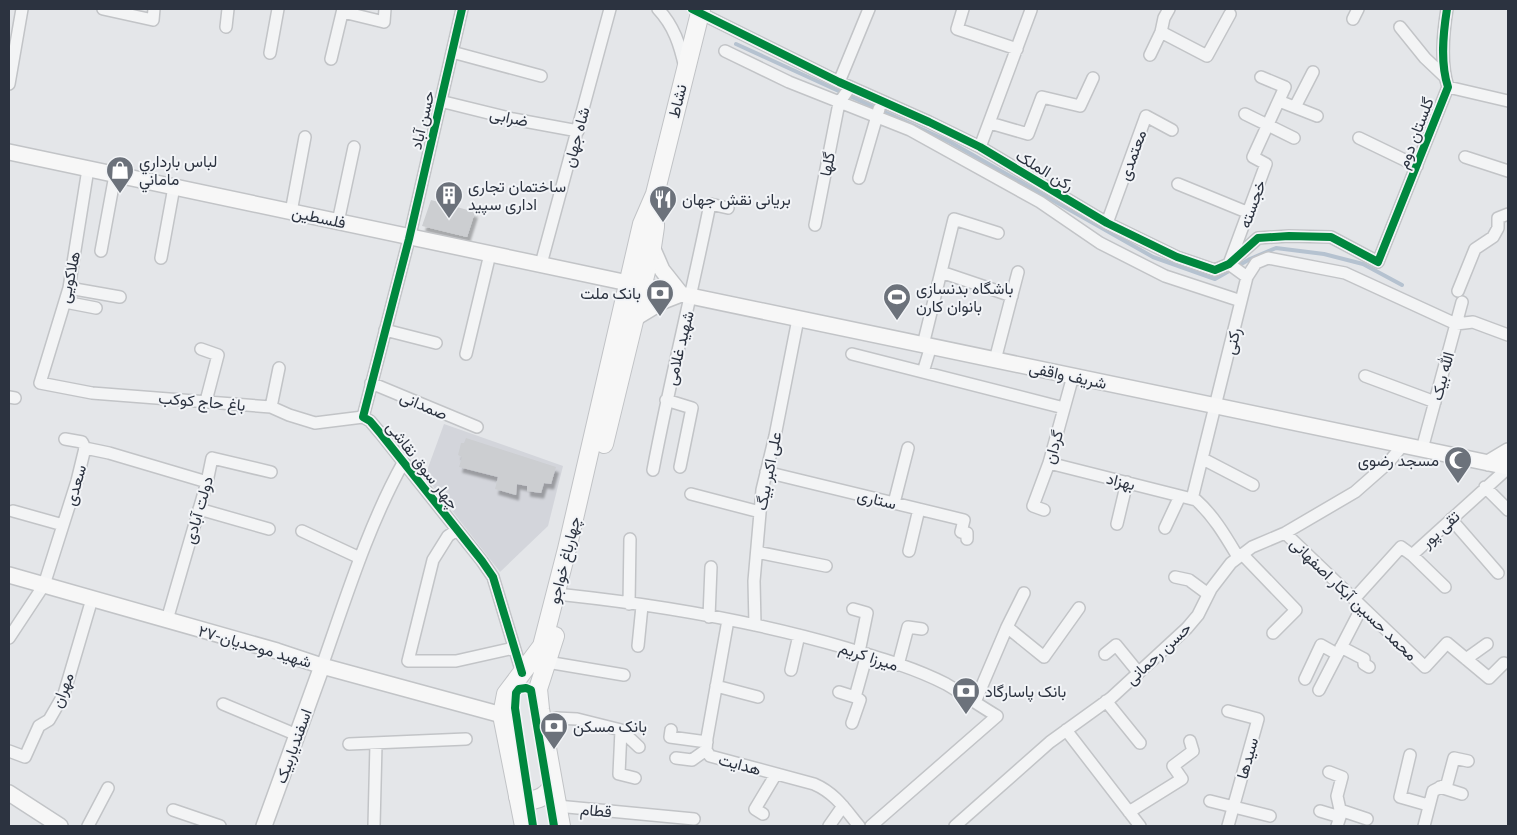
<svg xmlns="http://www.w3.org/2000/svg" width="1517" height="835" viewBox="0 0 1517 835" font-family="Karla,Vazirmatn,sans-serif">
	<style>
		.built { fill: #d3d5db }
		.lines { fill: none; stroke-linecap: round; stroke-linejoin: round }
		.stream { stroke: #b5c2d0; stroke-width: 4 }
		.building { fill: #ccced1; filter: url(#shadow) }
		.street-casing { stroke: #c2c4c7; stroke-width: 14 }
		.secondary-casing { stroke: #c2c4c7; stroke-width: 18 }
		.primary-casing { stroke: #c1c3c6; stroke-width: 20 }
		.street { stroke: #f3f4f5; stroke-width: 11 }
		.secondary { stroke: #f7f7f7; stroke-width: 15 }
		.primary { stroke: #f7f7f7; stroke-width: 18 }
		.cycleway-casing { stroke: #f2f4f7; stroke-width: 11 }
		.cycleway { stroke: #00873e; stroke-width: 8 }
		.labels { text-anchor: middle; stroke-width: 4; stroke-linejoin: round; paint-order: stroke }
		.street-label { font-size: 16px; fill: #2c3340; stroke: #f2f4f7 }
		.poi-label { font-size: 16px; fill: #2c3340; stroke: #f2f4f7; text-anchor: start }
	</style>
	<defs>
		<filter id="shadow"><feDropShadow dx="3" dy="5.5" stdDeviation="1" flood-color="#0004"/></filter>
	</defs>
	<rect width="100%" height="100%" fill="#e4e6e9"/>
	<path class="built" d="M444,424L563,466L548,526L500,572L425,476Z"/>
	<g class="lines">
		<path class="stream" d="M736,44L950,142L1153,257L1215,279L1250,259L1276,248L1324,254L1363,264L1402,285"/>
	</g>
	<path class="building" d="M431,200L475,212L467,237L422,226Z
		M466,438L556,467L551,484L544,483L541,493L527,491V486L517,484L516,495L495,489L498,477L459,467L462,457L458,455L461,443H464Z"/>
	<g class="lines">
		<g class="street-casing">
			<path id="street" d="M103,9L153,20L154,9
				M462,9L409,239L363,417L370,421L381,434L482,561L493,577L522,673
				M658,9C674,26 680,45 685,68
				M963,9L957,29L1017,49
				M696,11L839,82L929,122L980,147L1107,223L1177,257L1215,270L1229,264L1258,238L1289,236L1331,237L1378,262L1448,87C1440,63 1443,34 1447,9
				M343,12L384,22L385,9
				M1353,19L1358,9
				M226,27L228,9
				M1400,27L1425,58L1444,76
				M1161,32L1207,56L1230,14
				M725,51L789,82L910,130L1040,202L1100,243L1165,276L1241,301
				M452,52L541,76
				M270,53L278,9
				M1150,55L1161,32L1164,18L1169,9
				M331,59L343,9
				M839,82L869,9
				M9,84L22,9
				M1448,87L1508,101
				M440,101L513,119L578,131
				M1279,101L1317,116
				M1295,107L1313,72
				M1245,114L1294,138
				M990,123L1028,134L1042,97L1080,106L1093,78
				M1359,138L1417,166
				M980,147L1031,10
				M1465,157L1508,171
				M88,169L69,288L40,383L92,393L271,407L289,415L315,423L363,417
				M859,178L879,109
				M1178,184L1249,213
				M291,212L305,137
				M338,222L354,147
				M1107,223L1146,116L1172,130
				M815,225L839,103L850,87
				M101,251L115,175
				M161,258L174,187
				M541,264L610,9
				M941,272L1012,296
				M1247,277L1229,264L1266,164L1253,157L1285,87L1261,77
				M69,288L120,297
				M1458,291L1475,249L1493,237L1498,228V218L1508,214
				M65,302L96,308
				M385,330L436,343
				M923,345L954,219L998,233
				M201,349L218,355L206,401
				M466,354L490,254
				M852,354L1064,408
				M995,360L1018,272
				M923,372L931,346
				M1365,376L1435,402
				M371,383L477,427
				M9,397L15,398
				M666,400L692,408L680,467
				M271,407L279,368
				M65,439L82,442L85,448
				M85,448L109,453L207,482
				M1422,449L1462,302
				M1203,459L1253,485
				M1049,463L1196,500C1214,516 1226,537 1238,557
				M653,470C670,380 692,293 710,204L728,208
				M766,472L964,520L961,532L967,533V539
				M1485,487L1508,510
				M691,494L760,512
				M1192,499L1247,277L1256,263L1268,258L1345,273L1456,324L1473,322L1508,335
				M894,503L908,448
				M199,509L269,529
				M1044,510L1033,506L1049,463L1073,376
				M13,511L63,525
				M1451,519L1498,573
				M1117,524L1127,482
				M1165,528L1180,496
				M457,530L448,536L433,560L408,661H456L514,648
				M302,531L360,558
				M1285,533L1425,667L1447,643L1489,678L1504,663
				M909,551L919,509
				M757,552L826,566
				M1242,554L1296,610L1273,633
				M1412,555L1445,587
				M1175,577L1189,580L1208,594
				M566,595C659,605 757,622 846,648C880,658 915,668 946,684C963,694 980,706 997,716L871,826
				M1354,599L1401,547L1412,555L1508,468
				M629,604L630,539
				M853,609L867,613L859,652
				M709,617L711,567
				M167,620L207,482L212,458L271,472
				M728,620L707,738L706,750L710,756L814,784C835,793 845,809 859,826
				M755,625L754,581L762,490L775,436L798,319
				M1007,627L1044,657L1079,608
				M9,638L44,585L77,481L85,448
				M638,646L642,606
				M1341,647L1364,659V664L1369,667
				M1105,654L1116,645L1138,672
				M1466,659L1487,644
				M547,662L624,675
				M898,665L908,627L922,629
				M322,666C346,598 368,526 403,463
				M791,670L799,635
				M1305,679L1321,645L1337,654
				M716,686L758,697
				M1319,690L1362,607
				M839,692L855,697
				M1106,701L1140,743
				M975,702L1007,627L1024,593
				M223,704L297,735
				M1228,711L1258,719L1228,826
				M542,723H552L556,718L577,719L621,730
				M852,723L860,700L855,697L867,654
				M671,730L670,737L707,742
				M1066,730L1140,826
				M349,744L466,739
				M9,751L25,757L39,726L49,720L64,694L92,599
				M1410,755L1400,797L1428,805
				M676,758L692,760L706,750
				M1329,772L1342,777L1337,796L1341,814L1337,826
				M635,778L619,774L621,730L639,747
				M1440,787L1462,794
				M1210,801L1270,816
				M557,806L694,819
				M173,810L220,826
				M1340,810L1367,819
				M1320,811L1340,817
				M1129,812L1182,779L1173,766L1193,751L1190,741
				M763,814L755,809L776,774
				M88,826L108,788
				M374,826L376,744
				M829,826L843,806
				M955,826L1050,742L1111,698L1187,628L1198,615L1211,589L1231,563L1252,547L1285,533L1355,492L1388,463L1403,445
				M1424,826L1433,791L1447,784L1454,758L1468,761"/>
		</g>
		<g class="secondary-casing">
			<path id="secondary" d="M9,152L628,283L1508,467
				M635,318L663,301L681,294L662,270L652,247
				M1488,463L1508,451
				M9,575L277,651L322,666L502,715
				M9,793L60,826
				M264,826L322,666"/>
		</g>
		<g class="primary-casing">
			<path id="primary" d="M604,444L652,247L655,227V201
				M555,636L538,689L540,709L561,826
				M518,797C532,804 547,798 553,784
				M524,826L502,715L506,694L542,646L567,549L642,224L655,194L701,9"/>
		</g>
		<use href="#street" class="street"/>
		<use href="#secondary" class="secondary"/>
		<use href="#primary" class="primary"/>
		<g class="cycleway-casing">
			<path id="cycleway" d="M462,9L409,239L363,417L370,421L381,434L482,561L493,577L522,673
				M692,9L839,82L929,122L980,147L1107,223L1177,257L1215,270L1229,264L1258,238L1289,236L1331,237L1378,262L1448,87C1440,63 1443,34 1447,9
				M533,826L515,708L516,693L519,689L526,688L531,690L554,826"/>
		</g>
		<use href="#cycleway" class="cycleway"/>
	</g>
	<defs>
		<g id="shop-pin" transform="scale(1.4375)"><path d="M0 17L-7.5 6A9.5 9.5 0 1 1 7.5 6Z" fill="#6c727b" stroke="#f2f4f7"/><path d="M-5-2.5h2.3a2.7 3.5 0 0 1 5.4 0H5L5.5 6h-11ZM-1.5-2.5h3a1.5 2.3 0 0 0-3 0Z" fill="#fff"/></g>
		<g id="building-pin" transform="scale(1.4375)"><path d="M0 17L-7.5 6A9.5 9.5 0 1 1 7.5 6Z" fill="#6c727b" stroke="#f2f4f7"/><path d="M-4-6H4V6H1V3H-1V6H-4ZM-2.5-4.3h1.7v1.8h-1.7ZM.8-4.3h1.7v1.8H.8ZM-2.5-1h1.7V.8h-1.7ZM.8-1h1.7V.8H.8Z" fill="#fff"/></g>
		<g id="restaurant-pin" transform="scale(1.4375)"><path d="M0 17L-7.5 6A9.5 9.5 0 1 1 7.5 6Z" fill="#6c727b" stroke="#f2f4f7"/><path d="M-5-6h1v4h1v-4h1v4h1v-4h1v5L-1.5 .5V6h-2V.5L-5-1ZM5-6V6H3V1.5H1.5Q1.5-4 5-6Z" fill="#fff"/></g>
		<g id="bank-pin" transform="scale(1.4375)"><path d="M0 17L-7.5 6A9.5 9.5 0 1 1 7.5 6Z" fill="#6c727b" stroke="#f2f4f7"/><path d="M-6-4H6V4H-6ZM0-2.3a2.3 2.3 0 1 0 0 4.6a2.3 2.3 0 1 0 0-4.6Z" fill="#fff"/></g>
		<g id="stadium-pin" transform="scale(1.4375)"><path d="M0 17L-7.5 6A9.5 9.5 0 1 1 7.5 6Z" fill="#6c727b" stroke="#f2f4f7"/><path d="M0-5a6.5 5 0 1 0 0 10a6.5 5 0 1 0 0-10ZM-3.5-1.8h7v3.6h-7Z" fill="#fff"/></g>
		<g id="mosque-pin" transform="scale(1.4375)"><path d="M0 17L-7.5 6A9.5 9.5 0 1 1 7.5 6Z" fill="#6c727b" stroke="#f2f4f7"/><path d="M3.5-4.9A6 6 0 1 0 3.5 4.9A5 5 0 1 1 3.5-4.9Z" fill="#fff"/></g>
	</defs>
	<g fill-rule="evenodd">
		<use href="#shop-pin" x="120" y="170"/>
		<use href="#building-pin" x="449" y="195"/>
		<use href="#restaurant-pin" x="663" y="199"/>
		<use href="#bank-pin" x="660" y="293"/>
		<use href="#stadium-pin" x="897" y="297"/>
		<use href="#mosque-pin" x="1458" y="460"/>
		<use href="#bank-pin" x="966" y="691"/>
		<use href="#bank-pin" x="554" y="726"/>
	</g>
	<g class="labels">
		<g class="street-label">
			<text transform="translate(677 101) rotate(-76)" y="6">نشاط</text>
			<text transform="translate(509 117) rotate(12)" y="6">ضرابی</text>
			<text transform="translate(422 120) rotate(-77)" y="6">حسن آباد</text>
			<text transform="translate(1415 133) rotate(-69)" y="6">گلستان دوم</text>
			<text transform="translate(576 137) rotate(-75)" y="6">شاه جهان</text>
			<text transform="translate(1132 155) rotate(-70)" y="6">معتمدی</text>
			<text transform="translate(827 164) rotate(-79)" y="6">گلها</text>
			<text transform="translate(1045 170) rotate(31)" y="6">رکن الملک</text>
			<text transform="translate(1252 204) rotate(-70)" y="6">خجسته</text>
			<text transform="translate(319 217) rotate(12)" y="6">فلسطین</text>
			<text transform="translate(69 277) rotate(-78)" y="6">هلاکویی</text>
			<text transform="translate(1232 341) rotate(-77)" y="6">رکنی</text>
			<text transform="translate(679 348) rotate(-76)" y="6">شهید غلامی</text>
			<text transform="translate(1068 375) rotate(12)" y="6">شریف واقفی</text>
			<text transform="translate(1442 376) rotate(-75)" y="6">الله بیک</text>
			<text transform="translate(202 401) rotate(5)" y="6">باغ حاج کوکب</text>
			<text transform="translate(424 405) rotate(23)" y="6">صمدانی</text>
			<text transform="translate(1053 447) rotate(-74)" y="6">گردان</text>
			<text transform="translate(423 465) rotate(52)" y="6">چهار سوق نقاشی</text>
			<text transform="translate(768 471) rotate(-79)" y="6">علی اکبر بیگ</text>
			<text transform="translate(1121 481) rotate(14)" y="6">بهزاد</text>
			<text transform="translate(75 485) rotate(-74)" y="6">سعدی</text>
			<text transform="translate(877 499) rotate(14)" y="6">ستاری</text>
			<text transform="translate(198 510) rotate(-74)" y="6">دولت آبادی</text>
			<text transform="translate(1440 529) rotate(-43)" y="6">تقی پور</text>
			<text transform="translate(564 560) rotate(-76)" y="6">چهارباغ خواجو</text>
			<text transform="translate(1354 599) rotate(44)" y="6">محمد حسین آبکار اصفهانی</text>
			<text transform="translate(255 646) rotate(16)" y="6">۲۷-شهید موحدیان</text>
			<text transform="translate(1158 653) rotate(-43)" y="6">حسن رحمانی</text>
			<text transform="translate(869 656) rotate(18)" y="6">میرزا کریم</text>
			<text transform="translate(62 690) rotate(-69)" y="6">مهران</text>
			<text transform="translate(293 746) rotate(-70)" y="6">اسفندیاربیک</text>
			<text transform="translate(1247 758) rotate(-74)" y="6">سیدها</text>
			<text transform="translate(740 764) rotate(15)" y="6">هدایت</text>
			<text transform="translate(596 810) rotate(5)" y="6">قطام</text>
		</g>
		<g class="poi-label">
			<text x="139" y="167">لباس بارداري<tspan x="139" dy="18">ماماني</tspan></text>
			<text x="468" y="192">ساختمان تجاری<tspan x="468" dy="18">اداری سپید</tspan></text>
			<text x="682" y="205">بریانی نقش جهان</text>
			<text x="916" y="294">باشگاه بدنسازی<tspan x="916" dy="18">بانوان کارن</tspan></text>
			<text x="641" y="299" text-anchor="end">بانک ملت</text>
			<text x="1439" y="466" text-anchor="end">مسجد رضوی</text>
			<text x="985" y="697">بانک پاسارگاد</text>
			<text x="573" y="732">بانک مسکن</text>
		</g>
	</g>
	<rect width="1517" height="835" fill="none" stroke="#2c3340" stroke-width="20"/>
</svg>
